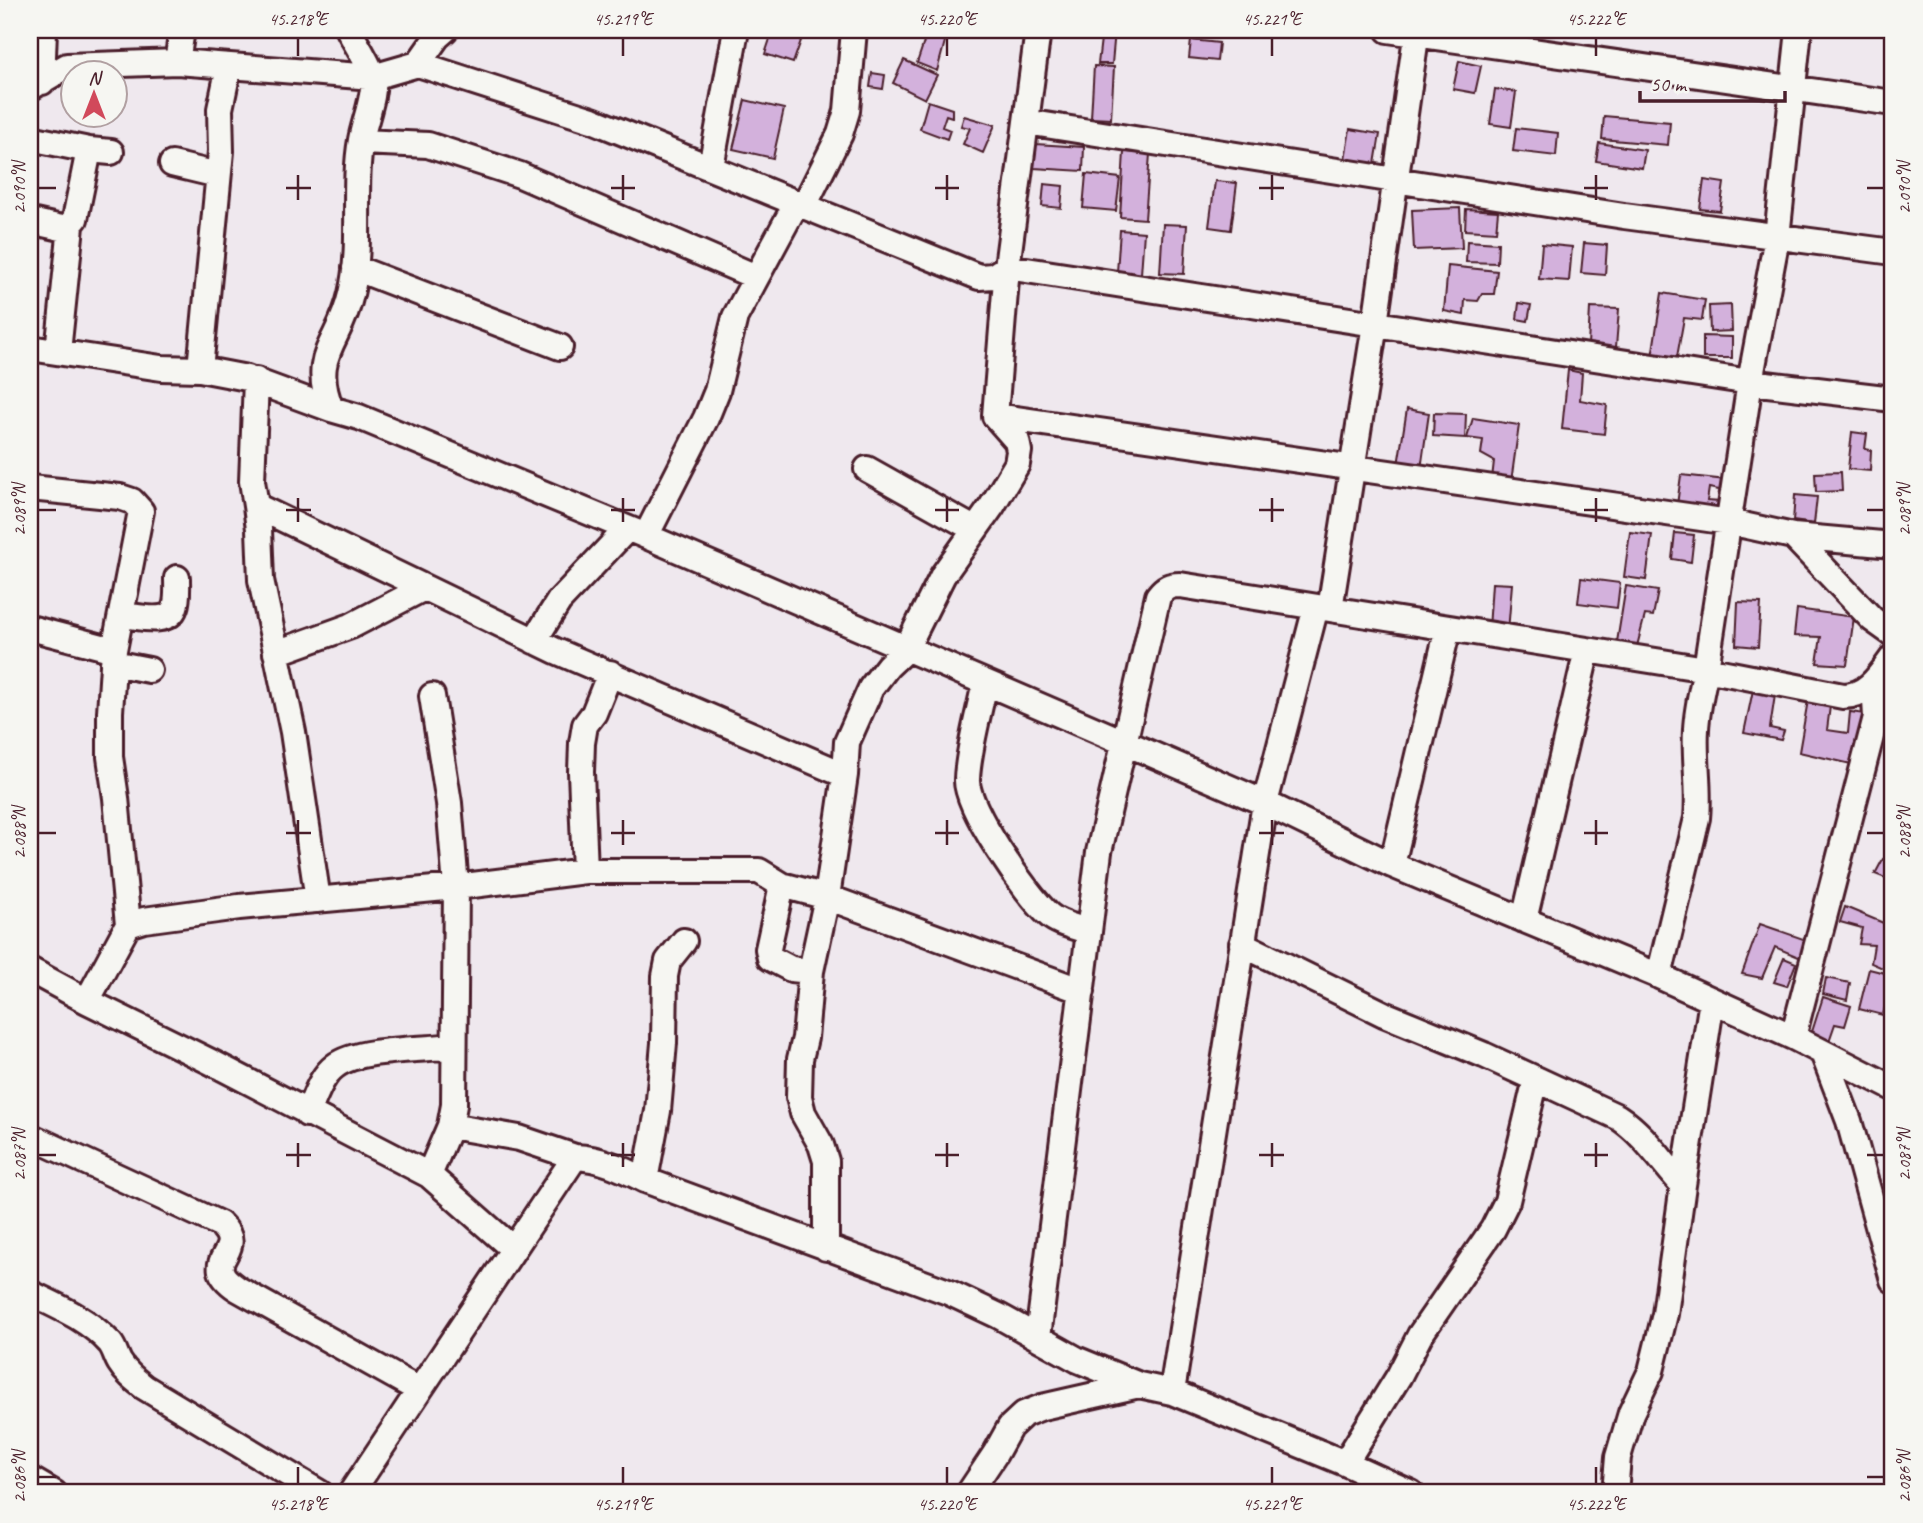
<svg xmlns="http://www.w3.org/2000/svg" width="1923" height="1523" viewBox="0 0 1923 1523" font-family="Caveat,sans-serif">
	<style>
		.building { fill: #d3b1dc; stroke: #4a1f2b; stroke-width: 2 }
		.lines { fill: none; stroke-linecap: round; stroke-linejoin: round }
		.minor-casing { stroke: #4a1f2b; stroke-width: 30 }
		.minor { stroke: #f6f6f2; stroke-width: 24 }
		.ticks { fill: none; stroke: #4a1f2b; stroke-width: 2.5 }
		.neatline { fill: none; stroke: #4a1f2b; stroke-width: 2.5 }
		.ticks-label { font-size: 18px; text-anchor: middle; fill: #4a1f2b }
	</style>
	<rect width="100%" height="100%" fill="#efe8ee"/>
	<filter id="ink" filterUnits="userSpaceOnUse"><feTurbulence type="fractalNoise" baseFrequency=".0143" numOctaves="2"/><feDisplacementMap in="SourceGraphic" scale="14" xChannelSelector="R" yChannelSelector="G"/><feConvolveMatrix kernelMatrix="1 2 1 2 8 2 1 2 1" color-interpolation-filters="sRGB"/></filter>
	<g filter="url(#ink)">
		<path class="building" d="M773,30H785L803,35L793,63L765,54Z
			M914,30H938L947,34L937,71L917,63L926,36L913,32Z
			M1102,30H1115L1112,64H1098Z
			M1191,40L1219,43L1217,61L1189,58Z
			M904,60L937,75L925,99L893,83Z
			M1459,61L1481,66L1475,93L1453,89Z
			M1094,66L1114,67L1111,119L1091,118Z
			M872,73L885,75L883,89L870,87Z
			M1495,89L1516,92L1511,127L1490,124Z
			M745,100L784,109L773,158L733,149Z
			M928,101L952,109V117L946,115L942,127L950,130L947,139L920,129Z
			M964,116L995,125L983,153L963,144L970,128L961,126Z
			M1604,116L1670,122L1668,145L1602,139Z
			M1516,128L1558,133L1556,156L1513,151Z
			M1350,129L1380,134L1375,164L1345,159Z
			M1599,143L1645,150L1642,168L1596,161Z
			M1035,144L1084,147L1083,171L1034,168Z
			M1124,152L1150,154L1145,219L1120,217Z
			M1086,174L1120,178L1116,211L1083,208Z
			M1704,180L1724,183L1720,211L1700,209Z
			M1215,181L1237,183L1231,230L1209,227Z
			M1044,184L1063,186L1061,208L1042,206Z
			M1460,208L1462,248L1414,250L1412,210Z
			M1466,209L1498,211L1496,232L1465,230Z
			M1163,224L1187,225L1184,274L1160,273Z
			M1120,230L1144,232L1141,274L1117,272Z
			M1467,241L1498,243L1497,263L1466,262Z
			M1584,243L1607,245L1605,275L1581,273Z
			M1542,244L1572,247L1569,281L1539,279Z
			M1448,266L1497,271L1494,294H1482L1478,301L1465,300L1464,315L1444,311Z
			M1662,293L1705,300L1702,320L1684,318L1677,357H1652Z
			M1519,303L1531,305L1528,321L1517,319Z
			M1731,305L1732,331L1710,332L1709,306Z
			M1590,308L1619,309L1616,347L1588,345Z
			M1703,336L1732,337V358H1703Z
			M1568,370L1582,373L1580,400L1607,405L1604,434L1562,429Z
			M1407,409L1429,413L1421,469L1398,465Z
			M1434,413L1466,414L1465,438L1433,436Z
			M1473,418L1519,425L1511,482L1492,479L1494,461L1481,454L1483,440L1467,438Z
			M1852,432L1867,434L1865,449L1871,450L1870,471L1848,469Z
			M1841,472L1842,491L1816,492L1815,473Z
			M1891,474H1893V528L1883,526Z
			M1681,475L1726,480L1724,491L1709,488L1707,501L1720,502L1719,512L1677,505Z
			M1795,495L1817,497L1814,524L1793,521Z
			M1630,532L1652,535L1646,580L1624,577Z
			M1675,533L1694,535L1691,562L1672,559Z
			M1581,578L1620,583L1617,608L1578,603Z
			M1492,583L1512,584L1508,631L1489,629Z
			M1626,586L1658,591L1653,616L1645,615L1637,646L1617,642Z
			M1738,602L1761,603L1758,647L1736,645Z
			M1797,609L1854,617L1847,665L1817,663L1821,637L1794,636Z
			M1753,690L1775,695L1770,728L1784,731L1781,740L1744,733Z
			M1808,700L1830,706L1827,730L1848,733L1850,712L1873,715L1860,766L1799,752Z
			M1883,859L1893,861V881L1875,874Z
			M1845,907L1893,927L1892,972L1871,963L1874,945L1859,944L1862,928L1840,922Z
			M1760,924L1815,943L1808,961L1775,947L1762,978L1742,974Z
			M1784,958L1796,963L1787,986L1774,982Z
			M1869,969L1893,975L1883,1015L1859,1009Z
			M1826,978L1850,983L1847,1000L1823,994Z
			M1823,997L1851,1006L1845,1026L1835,1024L1828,1044L1810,1038Z"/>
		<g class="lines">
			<g class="minor-casing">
				<path id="minor" d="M1388,30L1893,103
					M177,62L182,30
					M418,64L437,37L445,30
					M42,82L44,30
					M30,88L67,66L177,62L373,77L418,64L592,120L979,277L993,276L1007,267L1750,382L1893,399
					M1026,122L1624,216L1893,252
					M30,138L89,150L111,152
					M361,142L428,145L520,175L756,277
					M172,164L218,175
					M711,167L736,30
					M804,206L840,134L847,111L854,30
					M30,221L66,229L75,219L89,150
					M355,268L560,347
					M30,348L161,368L200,369L247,378L331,409L359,417L646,536L1265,803L1392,865L1659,976L1793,1037L1893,1088
					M58,352L71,226
					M200,369L221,151L220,109L229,66
					M256,380L252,481L256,506L556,651L845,775
					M331,409C309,354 340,344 351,294C363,244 352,190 361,140C364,122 376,94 373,77C371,67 354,41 349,30
					M995,416L1729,522L1793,536L1872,619L1893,634
					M867,469L974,529
					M30,488L120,497L132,501L141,511L114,650L110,712V757L116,798L128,925
					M256,506L259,529L261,580L293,732L318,900
					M646,536L706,418L717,391L735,317L797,202
					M1793,536L1893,545
					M1330,609L1375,324L1417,30
					M122,615C137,616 169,626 175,607C178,599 177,587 177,578
					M30,628L114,650
					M534,641L559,601L627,529
					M276,653L351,626L424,588
					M113,663L149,670
					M985,683C979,712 968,751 967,779C965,807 1027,896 1049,915C1059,924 1077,927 1089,932
					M1392,865L1448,628
					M585,871L581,772L582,743L585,725L594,713L610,673
					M782,885L827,897L1082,991
					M1524,920L1587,650
					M1242,944L1384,1014L1484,1055L1618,1117C1644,1134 1661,1161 1683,1185
					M30,970L87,1001L128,925L144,920L239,907L456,887L585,871H759L782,885L768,949L770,958L791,969L811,971
					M1659,976L1697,818C1700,788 1694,759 1696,729C1697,709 1702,689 1706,669L1750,382L1777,237L1799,30
					M87,1001L211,1062L429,1175L513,1249
					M1793,1037L1876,717L1874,683
					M1823,1053L1849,1121L1893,1280
					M307,1114C315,1098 320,1077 335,1066C358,1048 424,1050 454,1046
					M450,1126L519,1138L575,1157
					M30,1136L220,1224C251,1253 194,1260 238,1289L419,1390
					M429,1175L450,1126L454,1105L456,887L449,803L432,696
					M645,1180L658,1111L664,1043L665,976L668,961L684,941
					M826,1248V1161L821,1145L803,1113L799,1097L800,1059L805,1038L811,971L827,897L845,775L847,742L871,688L888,666L906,649L943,575L992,506L1017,464L1019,451L1017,441L995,416L1007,267L1038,30
					M30,1293C59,1307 88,1319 110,1343C115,1349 116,1357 120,1363C126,1373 135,1380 144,1387L320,1493
					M1038,1337L1099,852L1158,596C1165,587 1170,585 1180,585L1706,669L1843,696C1867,696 1880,675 1893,657
					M1172,1392L1265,803L1316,607
					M1345,1463L1399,1376L1420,1335L1493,1229L1507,1201L1536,1079
					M30,1479L54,1493
					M351,1493L575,1157C601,1158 623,1169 645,1180L948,1292L999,1316L1078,1360L1139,1385L1172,1392L1345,1463L1411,1493
					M969,1493L995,1454L1010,1427L1024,1414L1042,1407L1139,1385
					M1615,1493L1618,1457L1631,1413L1651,1371L1665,1314L1683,1185L1712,1000"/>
			</g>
			<use href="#minor" class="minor"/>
		</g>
	</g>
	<path class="ticks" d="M298,38V56M623,38V56M947,38V56M1272,38V56M1596,38V56M298,175V200M623,175V200M947,175V200M1272,175V200M1596,175V200M38,188H56M286,188H311M611,188H635M935,188H959M1259,188H1284M1584,188H1608M1867,188H1884M298,498V522M623,498V522M947,498V522M1272,498V522M1596,498V522M38,510H56M286,510H311M611,510H635M935,510H959M1259,510H1284M1584,510H1608M1867,510H1884M298,820V845M623,820V845M947,820V845M1272,820V845M1596,820V845M38,833H56M286,833H311M611,833H635M935,833H959M1259,833H1284M1584,833H1608M1867,833H1884M298,1143V1167M623,1143V1167M947,1143V1167M1272,1143V1167M1596,1143V1167M38,1155H56M286,1155H311M611,1155H635M935,1155H959M1259,1155H1284M1584,1155H1608M1867,1155H1884M298,1467V1484M623,1467V1484M947,1467V1484M1272,1467V1484M1596,1467V1484M38,1477H56M1867,1477H1884"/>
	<rect width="1923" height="1523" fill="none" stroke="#f6f6f2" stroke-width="77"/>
	<g transform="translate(94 94)"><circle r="33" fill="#f6f6f2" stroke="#b1a0a2" stroke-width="2"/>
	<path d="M0-5L12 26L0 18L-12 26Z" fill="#d1495b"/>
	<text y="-10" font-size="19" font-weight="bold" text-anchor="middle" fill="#4a1f2b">N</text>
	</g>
	<path d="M1640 91v10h145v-10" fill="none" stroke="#4a1f2b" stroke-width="3.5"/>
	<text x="1650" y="91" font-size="21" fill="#4a1f2b" stroke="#f6f6f2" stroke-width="5" paint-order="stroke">50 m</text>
	<rect x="38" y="38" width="1846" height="1446" class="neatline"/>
	<g class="ticks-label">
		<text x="298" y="25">45.218°E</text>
		<text x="623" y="25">45.219°E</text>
		<text x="947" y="25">45.220°E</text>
		<text x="1272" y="25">45.221°E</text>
		<text x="1596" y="25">45.222°E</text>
		<text transform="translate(19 188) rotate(-90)" y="6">2.090°N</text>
		<text transform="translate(1904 188) rotate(-90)" y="6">2.090°N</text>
		<text transform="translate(19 510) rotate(-90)" y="6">2.089°N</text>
		<text transform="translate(1904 510) rotate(-90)" y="6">2.089°N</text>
		<text transform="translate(19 833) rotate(-90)" y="6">2.088°N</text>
		<text transform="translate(1904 833) rotate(-90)" y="6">2.088°N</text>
		<text transform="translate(19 1155) rotate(-90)" y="6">2.087°N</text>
		<text transform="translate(1904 1155) rotate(-90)" y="6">2.087°N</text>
		<text transform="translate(19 1477) rotate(-90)" y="6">2.086°N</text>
		<text transform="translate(1904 1477) rotate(-90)" y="6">2.086°N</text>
		<text x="298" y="1510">45.218°E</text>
		<text x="623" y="1510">45.219°E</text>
		<text x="947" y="1510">45.220°E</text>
		<text x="1272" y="1510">45.221°E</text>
		<text x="1596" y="1510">45.222°E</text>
	</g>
</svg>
